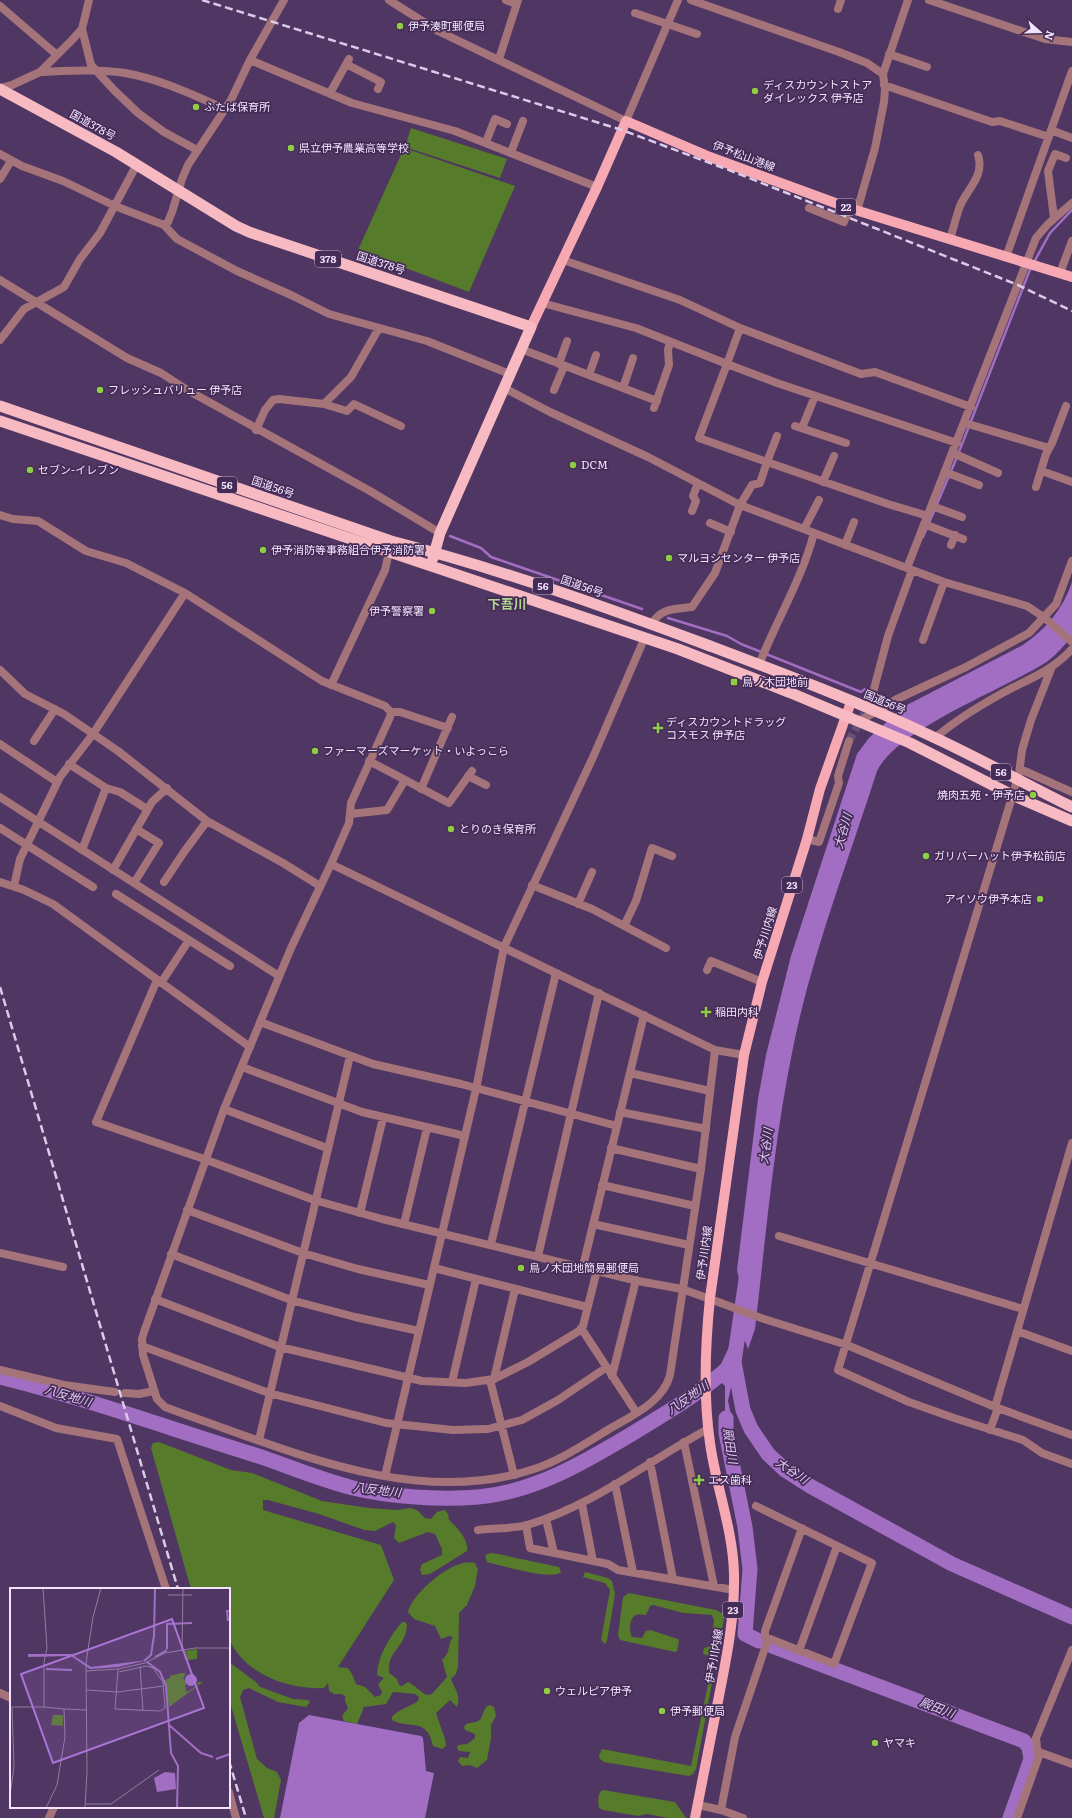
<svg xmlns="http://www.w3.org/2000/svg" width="1072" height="1818" viewBox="0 0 1072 1818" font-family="Literata,'Noto Sans JP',serif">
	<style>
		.green { fill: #567b2a }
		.water { fill: #a16ec3 }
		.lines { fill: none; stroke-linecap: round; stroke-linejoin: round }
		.stream { stroke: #a16ec3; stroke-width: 2.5 }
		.river { stroke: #a16ec3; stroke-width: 15 }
		.minor-tunnel { stroke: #685079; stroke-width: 8; stroke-dasharray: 8 4; stroke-linecap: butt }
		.minor { stroke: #a4747a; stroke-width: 8 }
		.tertiary { stroke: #a4747a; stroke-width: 8 }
		.primary { stroke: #f6a9b3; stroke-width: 10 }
		.trunk { stroke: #f8bac2; stroke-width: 11 }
		.rail { stroke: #dccbe8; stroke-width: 2.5; stroke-dasharray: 8 4; stroke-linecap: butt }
		.poi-dot { fill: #8fcd42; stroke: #452c57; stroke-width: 1.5 }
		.labels { text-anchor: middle; stroke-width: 3.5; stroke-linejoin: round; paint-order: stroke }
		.shield { fill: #452c57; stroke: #bfadcc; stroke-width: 1 }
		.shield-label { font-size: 10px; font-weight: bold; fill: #f3e4fe }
		.poi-label { font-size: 11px; fill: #f3e4fe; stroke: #452c57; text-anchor: start }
		.street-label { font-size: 11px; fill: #f3e4fe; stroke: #452c57 }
		.water-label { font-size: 12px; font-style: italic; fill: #e1c8f4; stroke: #452c57 }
		.quarter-label { font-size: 13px; font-weight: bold; fill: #b2d691; stroke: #452c57 }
		.inset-river { fill: none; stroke: #a16ec3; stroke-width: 2 }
		.inset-road { fill: none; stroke: #917ca0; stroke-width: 1 }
		.view { fill: #ab76d8; fill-opacity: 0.15; stroke: #ab76d8; stroke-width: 2 }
		.inset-edge { fill: none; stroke: #f3e4fe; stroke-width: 2 }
	</style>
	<rect width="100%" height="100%" fill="#503662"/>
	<path class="green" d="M411,128L507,159L500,178L405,147Z
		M404,148L515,186L469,292L358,250Z
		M159,1442L231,1470L252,1473L322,1501L369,1508L398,1510L410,1508L417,1510L425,1518L431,1519L437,1512L445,1510L448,1514L449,1520C457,1527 469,1540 467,1551L430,1574L422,1575L420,1570L422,1564L442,1555V1549L435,1534L428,1532L399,1543L394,1538L396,1525L393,1522L375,1531L364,1530L319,1514L268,1500H263V1510L381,1545L394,1580L338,1667L348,1668L352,1674L356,1684L365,1687L375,1697L381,1695L382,1692L378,1684L384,1678L377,1675C378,1656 390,1636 402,1622H405L407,1624C406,1649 387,1649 389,1673L397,1679L399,1685L402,1686L408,1682C416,1686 420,1692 427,1695L432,1694L447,1677L442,1660C452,1651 446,1646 453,1637L449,1636L441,1639L435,1626L414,1619L408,1612C412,1593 455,1556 475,1563L478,1569L475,1586L467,1605L459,1613V1618L458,1667L456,1674L451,1679C455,1689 461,1696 457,1707L450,1700L436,1713L445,1739L446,1746L442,1749L433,1746C427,1716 409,1730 392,1720V1717C398,1709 410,1707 418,1701L419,1697L415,1694L393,1692L386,1704L364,1707L357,1724L344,1721L342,1716L348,1708L345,1701V1696L341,1694H334L329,1691L328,1683L324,1688C290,1690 246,1675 230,1641C226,1634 229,1599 229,1589H191L151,1448L153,1443Z
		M493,1553L559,1567L561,1572C554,1581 499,1565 487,1562L485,1556L487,1554Z
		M585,1572L608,1578L612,1581L615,1594L607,1641L605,1644L601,1640L610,1590L605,1583L583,1577Z
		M629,1593L716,1610L723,1614L724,1618L717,1656H709L703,1654L704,1648L711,1646L713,1634L712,1632L714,1621L712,1615L684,1613L653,1605L650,1606L646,1615C643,1615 639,1614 636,1615C629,1618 629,1632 632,1637L642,1638L646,1631L650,1630L678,1639L679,1641L677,1651L675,1652L620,1640L618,1635L623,1597Z
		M229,1662L256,1682L260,1687L293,1699L308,1700L310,1702L306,1707L278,1702L249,1688L243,1690L240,1697L257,1759L267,1768L277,1772L281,1780L274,1818H264L229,1699Z
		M711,1670L714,1672L696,1769L693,1774L689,1776L604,1762L600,1759L599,1756L602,1749L691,1766Z
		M490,1705L494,1707L496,1716L491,1725V1738L487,1760L477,1768L470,1765L462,1766L458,1761L460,1757L468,1758L470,1752L459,1751L457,1748L458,1745L467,1744L475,1738V1734L465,1730L464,1727L466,1724C485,1720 478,1722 486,1707Z
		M603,1790L675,1802L686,1818H668L647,1814L638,1816L603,1810L599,1808C598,1802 597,1793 603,1790Z"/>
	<path class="water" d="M1072,582V637C1064,645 1057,654 1048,661C1006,689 898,728 877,771C848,862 812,953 793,1048C774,1140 766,1235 755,1329L748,1349L745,1341L743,1342L734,1373L728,1401L732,1419L728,1418L729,1438L725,1439V1386L721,1382L714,1385L715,1377L735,1334L748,1299V1291L739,1279L737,1270L758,1099L766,1055L791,956L857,754L869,738L903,707L1023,645C1046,629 1063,609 1072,582Z
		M309,1715L421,1736L423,1738L426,1771L434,1773L425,1818H280L299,1723Z"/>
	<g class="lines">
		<path class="stream" d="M1034,262L1050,233L1072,210
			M450,536L481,548L491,557L642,609
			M923,537L957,457L1031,267
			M668,618L727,636L741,644L861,692L865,689"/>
		<path class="river" d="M748,1266L734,1362L743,1410L751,1429L768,1454L785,1470L810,1486L952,1564L1072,1617
			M0,1377C85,1398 168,1428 252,1454C286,1465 318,1479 353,1488C390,1497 440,1500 478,1497C534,1492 583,1463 630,1435C664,1414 700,1394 730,1366
			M726,1418V1433L745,1527L750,1569L745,1634L759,1641
			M772,1646L1024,1741L1029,1747L1031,1759L1010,1818"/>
		<path class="minor-tunnel" d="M849,741L870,703"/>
		<path class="minor" d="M389,0L438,31L626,121
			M506,0L516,4
			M691,0L839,52L867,63L883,74
			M929,0L1045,39L1072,42
			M0,6L57,55
			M838,9L841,0
			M635,13L697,34
			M82,29L91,65L114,90L138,113L164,132L197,150
			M889,54L927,67
			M499,59L518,0
			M250,60L352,103L455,131L597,187
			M346,64L381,82L378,89
			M40,72C68,71 97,69 125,73C160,79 193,95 225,109
			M884,85L992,122L1000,121L1049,137
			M0,88L12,85L40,72L72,40L82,29L89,0
			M330,93L349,59
			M1051,130L1072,138
			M486,142L495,119L507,124
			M511,152L523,121
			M0,154L22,166L63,181L115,206L164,225L168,222L172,212L182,179L188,165L231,100L250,60L284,0
			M0,179L11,161
			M809,208L844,222L849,208
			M857,211L875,148L884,102L885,89L883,74L908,0
			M1054,218L1048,171L1055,154L1066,158
			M164,225L177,239L237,271L291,295L329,314L427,341L510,374
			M950,240C953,229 956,217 960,206C967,189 985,176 978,155
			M1006,257L1072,71
			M563,260L680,300L740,328L861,374L875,372L971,407
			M1060,273L1072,241
			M0,280L127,358L161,373L189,391L370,491L440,533
			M542,303L636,328L727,364L699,438L767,462L760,483L752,485L740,505L715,573L692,607C676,609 660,608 652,624
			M740,328L727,364L777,383L957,443
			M0,340L24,309L64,287L80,259L100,233L136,166
			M521,349L657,401
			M559,364L567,341
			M589,375L596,355
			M504,388L550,412L648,457L740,505L944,582L1027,606L1045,618L1072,642
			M623,388L633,358
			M554,390L564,366
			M324,404L347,411L354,404L401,426
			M654,408L669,365L668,350L670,342
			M965,423L1049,448
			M795,426L846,443
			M802,428L815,396
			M256,430L265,410L273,400L279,399L324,404L351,377L379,328
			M777,436L767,462L888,504L928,516
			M953,453L998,473
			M1042,471L1072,482
			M945,472L979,485
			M823,482L834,456
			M1036,487L1046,454L1052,443L1066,406
			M932,506L962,517
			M692,511L696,501L693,496L698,483
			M0,515L13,519L38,521L86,551L126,563L185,593L322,681L385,706L391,712L390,717L351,803L349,823L331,864
			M710,523L731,532
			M924,524L963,539
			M804,529L819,500
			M845,545L854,522
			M951,545L955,535
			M907,568L1036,238L1048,224L1072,203
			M923,640L944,582
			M759,665C776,621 802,579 814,533
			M1051,669L1031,720L1022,750L1019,774L838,1370L909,1402L954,1418L1023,1440L1042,1453L1072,1464
			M0,670L25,694L64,714L118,751L207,821L283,863L320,886
			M331,685L385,570L390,548
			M871,700L888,636L912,570
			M391,712H400L448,728
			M858,722L897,699L966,667L1029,633L1056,604L1072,561
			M935,738C958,718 984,703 1010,689C1034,677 1054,669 1072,649
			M34,741L55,709
			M0,744L57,782
			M369,761L449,803L472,771
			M69,764L106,788L120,792L147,809
			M1020,769L1072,792
			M468,776L486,785
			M421,789L452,717
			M0,797L279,976
			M350,814L387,810L405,780
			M0,828L93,887
			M807,839L819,842L839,783L838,776L849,741
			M82,850L106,788
			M113,870L152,802L167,788
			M0,882L24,890L53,904L250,1047
			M164,882L184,852L207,821
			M134,883L159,843L136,829
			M532,885L592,909L666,948
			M14,886L20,859L60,777L93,734L185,593
			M116,894L230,966
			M578,904L592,872
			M624,926L636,901L652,848L672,856
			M707,970L711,961L762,982
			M157,980L96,1122L204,1159
			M161,983L189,940
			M260,1022L373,1064L461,1084L617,1126
			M242,1067L362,1112L465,1136
			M630,1073L710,1091
			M224,1109L327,1148
			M620,1112L706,1129
			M611,1148L701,1169
			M602,1185L695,1206
			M187,1210L303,1253L358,1269L429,1285
			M360,1213L383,1118
			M404,1224L427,1128
			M593,1224L689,1245
			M779,1236L1023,1309
			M491,1244L556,973
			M0,1253L63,1267
			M171,1254L291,1300L355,1317L419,1331
			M538,1256L599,993
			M583,1266L644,1015
			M434,1268L587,1307
			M155,1299L280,1347L422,1381L466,1383L494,1379L528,1362L579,1331L583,1326L597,1270
			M721,1303L761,1318L847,1345L995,1407L1072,1435
			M581,1328L636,1412
			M1017,1331L1072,1351
			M142,1346L269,1393L386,1423L453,1430L488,1429L522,1420L558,1400L607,1367
			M0,1370L64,1385L115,1392
			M612,1376L636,1280
			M494,1379L515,1289
			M490,1380L514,1475
			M452,1382L476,1279
			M125,1393L139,1394L154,1391
			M0,1406L56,1428L117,1439L166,1589
			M995,1407L1072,1143
			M990,1430L998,1408
			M259,1440L350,1056
			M684,1442L714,1586
			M650,1462L673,1579
			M615,1484L633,1572
			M582,1504L593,1561
			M756,1506L872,1563L834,1664L765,1637V1631L802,1528
			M546,1519L554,1553
			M526,1525L530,1548L608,1564L618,1570L734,1590
			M478,1530C494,1528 512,1529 527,1525C593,1506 648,1461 708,1429
			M799,1651L837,1546
			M0,1693L11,1698
			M1039,1752L1072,1764
			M229,1792L236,1818
			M721,1810L735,1737L768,1639
			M49,1818L54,1807
			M1017,1818L1039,1756L1037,1748L1036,1738L1072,1650"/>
		<path class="tertiary" d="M626,121L678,0
			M715,1050L701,1169L670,1375C663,1403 629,1417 606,1431C583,1445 559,1461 534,1469C418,1508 293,1452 184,1414L165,1407L157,1399L143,1355L142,1339L144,1332L224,1109L291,948L331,864L715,1050L744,1055
			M204,1159L314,1200L382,1219L638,1281L682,1289L721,1303
			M385,1476L476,1089L504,947L594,755L645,637
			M698,1805L721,1810L743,1818"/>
		<path class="primary" d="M531,327L597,187L626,121L710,157L849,208L1072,277
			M695,1818C703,1777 711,1737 719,1696C727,1656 735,1615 734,1574C733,1529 716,1487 710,1443C703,1395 705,1347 710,1298L744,1055L762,982L807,839L820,789L851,702"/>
		<path class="trunk" d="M0,89L116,152L236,226L249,232L531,327L440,533L433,558
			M0,406L391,541C497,568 600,605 702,643C779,672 857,701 931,736C979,758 1025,784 1072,807
			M0,421L678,649L791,693L910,743L1012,795L1072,821"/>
		<path class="rail" d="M202,0L622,130L734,172L1018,285L1072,311
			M0,987L178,1589
			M229,1761L246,1818"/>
	</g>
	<g class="poi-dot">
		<circle cx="400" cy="26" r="4"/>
		<circle cx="755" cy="91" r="4"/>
		<circle cx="196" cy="107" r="4"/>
		<circle cx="291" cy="148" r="4"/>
		<circle cx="100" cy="390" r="4"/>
		<circle cx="573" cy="465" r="4"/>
		<circle cx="30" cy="470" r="4"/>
		<circle cx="263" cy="550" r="4"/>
		<circle cx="669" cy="558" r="4"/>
		<circle cx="432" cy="611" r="4"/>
		<rect x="730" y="678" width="8" height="8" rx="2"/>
		<path d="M656 722h4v4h4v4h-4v4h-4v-4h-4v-4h4z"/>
		<circle cx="315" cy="751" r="4"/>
		<circle cx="1033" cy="795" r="4"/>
		<circle cx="451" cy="829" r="4"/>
		<circle cx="926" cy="856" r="4"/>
		<circle cx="1040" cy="899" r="4"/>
		<path d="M704 1006h4v4h4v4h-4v4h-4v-4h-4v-4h4z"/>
		<circle cx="521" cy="1268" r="4"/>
		<path d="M697 1474h4v4h4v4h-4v4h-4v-4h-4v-4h4z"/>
		<circle cx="547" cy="1691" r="4"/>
		<circle cx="662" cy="1711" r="4"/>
		<circle cx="875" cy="1743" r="4"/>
	</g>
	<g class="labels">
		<g class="shield">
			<rect x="836" y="199" width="20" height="16" rx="3"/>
			<rect x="315" y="251" width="26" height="16" rx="3"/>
			<rect x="217" y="477" width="20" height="16" rx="3"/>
			<rect x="533" y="578" width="20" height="16" rx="3"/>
			<rect x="991" y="764" width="20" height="16" rx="3"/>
			<rect x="782" y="877" width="20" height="16" rx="3"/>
			<rect x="723" y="1602" width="20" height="16" rx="3"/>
		</g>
		<g class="shield-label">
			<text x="846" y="211">22</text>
			<text x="328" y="263">378</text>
			<text x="227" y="489">56</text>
			<text x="543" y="590">56</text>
			<text x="1001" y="776">56</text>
			<text x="792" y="889">23</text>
			<text x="733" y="1614">23</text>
		</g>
		<g class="poi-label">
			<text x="408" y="30">伊予湊町郵便局</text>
			<text x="763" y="89">ディスカウントストア<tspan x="763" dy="13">ダイレックス 伊予店</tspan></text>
			<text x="204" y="111">ふたば保育所</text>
			<text x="299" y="152">県立伊予農業高等学校</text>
			<text x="108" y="394">フレッシュバリュー 伊予店</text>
			<text x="581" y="469">DCM</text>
			<text x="38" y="474">セブン-イレブン</text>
			<text x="271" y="554">伊予消防等事務組合伊予消防署</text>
			<text x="677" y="562">マルヨシセンター 伊予店</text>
			<text x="424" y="615" text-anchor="end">伊予警察署</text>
			<text x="742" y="686">鳥ノ木団地前</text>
			<text x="666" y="726">ディスカウントドラッグ<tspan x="666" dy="13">コスモス 伊予店</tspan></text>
			<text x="323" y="755">ファーマーズマーケット・いよっこら</text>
			<text x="1025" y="799" text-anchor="end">焼肉五苑・伊予店</text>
			<text x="459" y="833">とりのき保育所</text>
			<text x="934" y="860">ガリバーハット伊予松前店</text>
			<text x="1032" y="903" text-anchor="end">アイソウ伊予本店</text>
			<text x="715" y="1016">稲田内科</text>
			<text x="529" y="1272">鳥ノ木団地簡易郵便局</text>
			<text x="708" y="1484">エス歯科</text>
			<text x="555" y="1695">ウェルピア伊予</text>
			<text x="670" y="1715">伊予郵便局</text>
			<text x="883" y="1747">ヤマキ</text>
		</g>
		<g class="street-label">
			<text transform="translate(93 125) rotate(29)" y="4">国道378号</text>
			<text transform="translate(744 156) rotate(21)" y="4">伊予松山港線</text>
			<text transform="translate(381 263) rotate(18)" y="4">国道378号</text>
			<text transform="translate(273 487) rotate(19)" y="4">国道56号</text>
			<text transform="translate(582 586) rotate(19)" y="4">国道56号</text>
			<text transform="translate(885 702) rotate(23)" y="4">国道56号</text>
			<text transform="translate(765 933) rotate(-73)" y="4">伊予川内線</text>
			<text transform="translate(704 1253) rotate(-82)" y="4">伊予川内線</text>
			<text transform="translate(714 1656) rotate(-80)" y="4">伊予川内線</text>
		</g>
		<g class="water-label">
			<text transform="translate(843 831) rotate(-74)" y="4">大谷川</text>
			<text transform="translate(766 1146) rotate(-82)" y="4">大谷川</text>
			<text transform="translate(68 1396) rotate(17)" y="4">八反地川</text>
			<text transform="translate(688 1398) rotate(-35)" y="4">八反地川</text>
			<text transform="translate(730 1446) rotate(81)" y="4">殿田川</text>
			<text transform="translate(792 1471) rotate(34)" y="4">大谷川</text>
			<text transform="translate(377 1490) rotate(7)" y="4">八反地川</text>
			<text transform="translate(937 1708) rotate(21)" y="4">殿田川</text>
		</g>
		<g class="quarter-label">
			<text x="507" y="609">下吾川</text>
		</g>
	</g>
	<g transform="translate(10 1588)">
		<rect width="220" height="220" fill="#503662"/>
		<path d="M187,61V71L177,72L176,63L174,71V63ZM171,85H175L174,90L172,89L176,94L173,107L175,98L177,104L188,97L187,94H193L159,119L155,92L160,90V88ZM43,127H53V138L41,137Z" fill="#567b2a"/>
		<path d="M18,66H61L81,79L138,72L108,79L80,81L61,68L18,69ZM175 92a6 6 0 1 1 12 0a6 6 0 1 1-12 0ZM155,184L165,185L166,201L147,204L144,190Z" fill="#a16ec3"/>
		<path class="inset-river" d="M218,33L217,23H220M157,61V36L182,35M145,69L157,62M134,73L141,67L144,48L145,0M137,74L150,84L156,98L161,165L168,178L167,220M36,81L62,82M158,136L191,165L203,169M206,171L220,166"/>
		<path class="inset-road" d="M33,0L37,60L34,74V119L54,121M158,7H182M172,62L173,0M130,78L133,123M108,81L105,121L150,123L155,120L153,94L143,80L137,78L109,84M76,83L108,81L135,75L155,65L185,60H220M77,102L107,104L154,98M0,207L4,179L2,119H34M76,216H101L149,182M36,220L47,197L55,149L54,121L77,122M75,220L77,184L76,75L83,29L91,0"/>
		<path class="view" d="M162,31L194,120L43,175L11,86Z"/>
		<rect width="220" height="220" class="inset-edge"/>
	</g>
	<g transform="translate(1040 32) rotate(110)" stroke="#452c57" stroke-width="3" paint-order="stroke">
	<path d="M0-3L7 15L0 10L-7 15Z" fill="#f3e4fe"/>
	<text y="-6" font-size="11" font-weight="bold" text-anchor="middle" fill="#f3e4fe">N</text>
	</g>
</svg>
